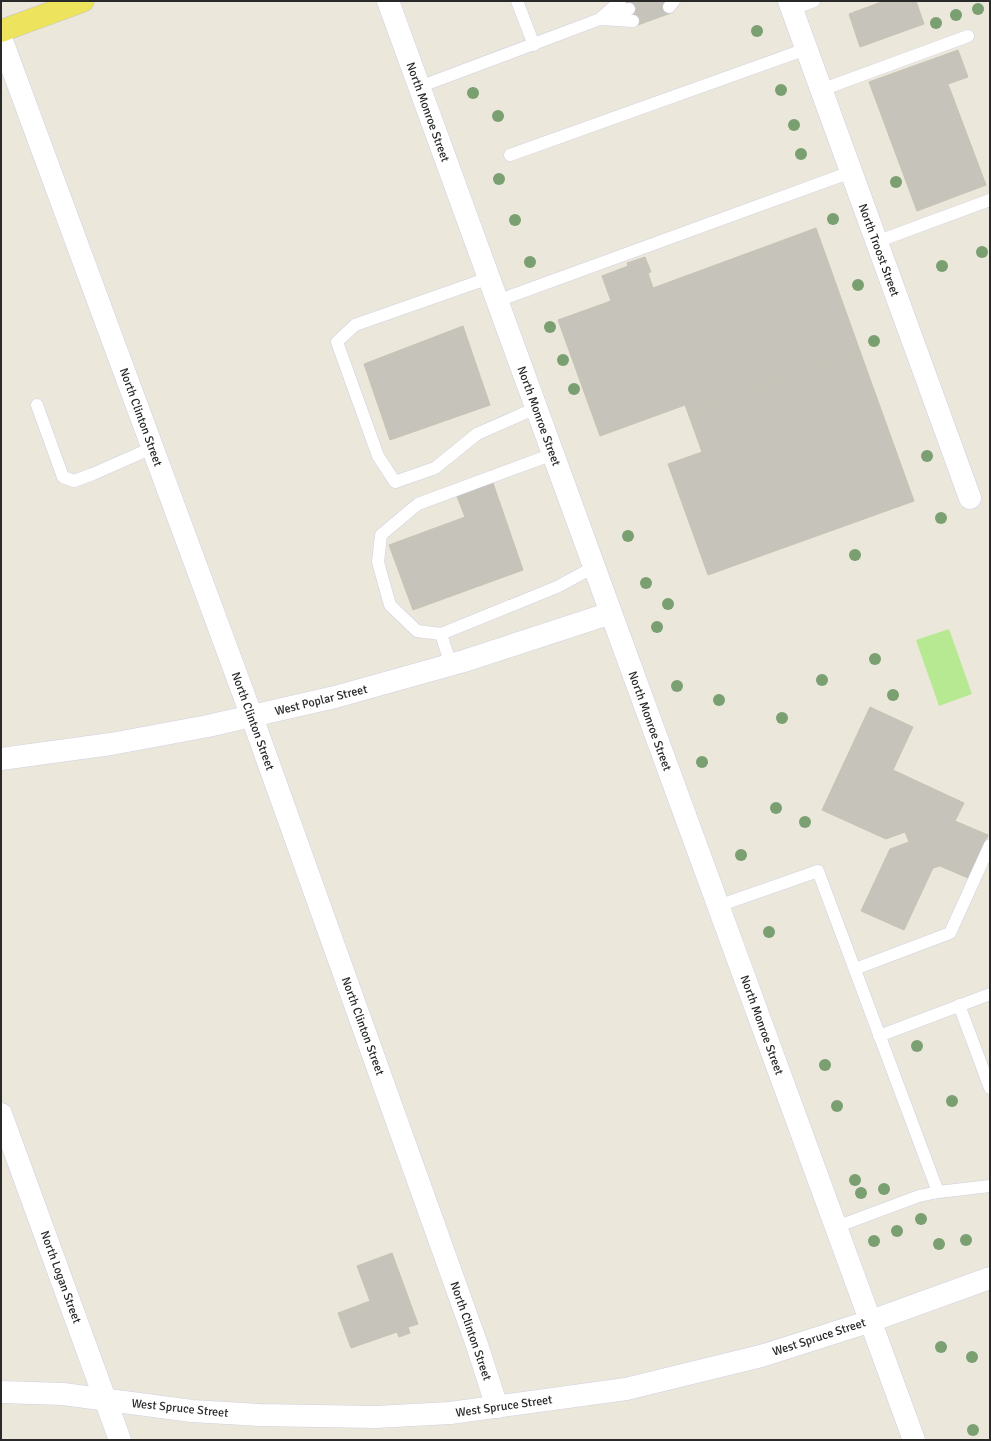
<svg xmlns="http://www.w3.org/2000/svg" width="991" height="1441" viewBox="0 0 991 1441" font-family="Signika,sans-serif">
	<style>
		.pitch { fill: #b7e993 }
		.building { fill: #c6c3ba; stroke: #c6c3b4 }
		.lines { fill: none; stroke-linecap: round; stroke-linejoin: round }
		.lane-casing { stroke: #d0d0e2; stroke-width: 13 }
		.street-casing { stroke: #d0d0e2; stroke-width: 23 }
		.secondary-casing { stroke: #d0d0e2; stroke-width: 23 }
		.primary-casing { stroke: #c7c7c7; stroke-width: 23 }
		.lane { stroke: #fff; stroke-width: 12 }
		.street { stroke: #fff; stroke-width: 22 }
		.secondary { stroke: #fff; stroke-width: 22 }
		.primary { stroke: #eee35c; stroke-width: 22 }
		.tree { fill: #7a9f71 }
		.labels { text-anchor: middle; stroke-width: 3; stroke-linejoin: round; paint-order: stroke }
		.street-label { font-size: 12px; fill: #292929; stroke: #fff }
	</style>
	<rect width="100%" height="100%" fill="#ebe7db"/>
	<path class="pitch" d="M949,629L972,694L939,706L916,640Z"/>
	<path class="building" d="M626,1H667L671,13L635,26Z
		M884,1H916L924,24L860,47L849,14Z
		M958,50L968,77L948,84L986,185L917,211L869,82Z
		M816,228L860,351L688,413L685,405L600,436L558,320L611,301L602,276L628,266L627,263L645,257L651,272L648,273L653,288Z
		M463,326L490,405L390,440L364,364Z
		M860,351L914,501L708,575L668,464L702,452L688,413Z
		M492,480L523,570L413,610L389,545L465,517L456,494Z
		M870,707L913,727L893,770L964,803L955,821L988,835L968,878L940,866L933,868L904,930L861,911L890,849L909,842L905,832L886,839L822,810Z
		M392,1253L418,1324L408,1327L410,1333L399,1337L397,1332L351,1348L338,1313L370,1301L357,1266Z"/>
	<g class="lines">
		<g class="lane-casing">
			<path id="lane" d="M517,1L534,45
				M669,7L674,1
				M792,9L814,1
				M607,17L629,9
				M600,19L633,21
				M419,87L600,19L620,1
				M821,90L968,36
				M510,155L806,49
				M876,242L990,200
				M489,278L355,325L337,342L378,456L395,482L435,468L477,434L536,408
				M497,301L851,172
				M37,405L63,477L74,481L93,474L152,448
				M553,454L418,504L381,535L378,562L390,605L417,631L441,634L557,587L594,567
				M441,634L451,665
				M718,906L818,871L938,1192
				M855,969L950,933L990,845
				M959,1005L990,1088
				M879,1036L990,994
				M836,1227L919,1196L938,1192L990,1186"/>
		</g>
		<g class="street-casing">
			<path id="street" d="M388,1L611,613L914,1440
				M789,1L970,498
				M1,38L252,717L477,1345L497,1407
				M1,759L111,744L208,726L335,697L464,661L611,613
				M1,1114L120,1440"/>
		</g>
		<g class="secondary-casing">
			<path id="secondary" d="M1,1392L63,1394L192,1411L259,1415L376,1417L450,1413L626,1389L761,1356L871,1321L990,1278"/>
		</g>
		<g class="primary-casing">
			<path id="primary" d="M1,31L83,1"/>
		</g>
		<use href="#lane" class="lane"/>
		<use href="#street" class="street"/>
		<use href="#secondary" class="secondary"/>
		<use href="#primary" class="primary"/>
	</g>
	<g class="tree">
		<circle cx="978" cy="9" r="6"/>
		<circle cx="956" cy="15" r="6"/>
		<circle cx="936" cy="23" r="6"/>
		<circle cx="757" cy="31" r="6"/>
		<circle cx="781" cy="90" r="6"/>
		<circle cx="473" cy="93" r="6"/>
		<circle cx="498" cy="116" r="6"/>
		<circle cx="794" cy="125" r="6"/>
		<circle cx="801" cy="154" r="6"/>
		<circle cx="499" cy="179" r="6"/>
		<circle cx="896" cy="182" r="6"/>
		<circle cx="833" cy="219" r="6"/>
		<circle cx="515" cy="220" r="6"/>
		<circle cx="982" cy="252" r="6"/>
		<circle cx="530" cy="262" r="6"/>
		<circle cx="942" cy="266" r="6"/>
		<circle cx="858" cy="285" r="6"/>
		<circle cx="550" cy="327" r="6"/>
		<circle cx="874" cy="341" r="6"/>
		<circle cx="563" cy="360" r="6"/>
		<circle cx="574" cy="389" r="6"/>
		<circle cx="927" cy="456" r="6"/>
		<circle cx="941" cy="518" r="6"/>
		<circle cx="628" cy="536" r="6"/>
		<circle cx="855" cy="555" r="6"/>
		<circle cx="646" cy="583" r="6"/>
		<circle cx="668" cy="604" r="6"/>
		<circle cx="657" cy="627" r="6"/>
		<circle cx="875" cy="659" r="6"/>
		<circle cx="822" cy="680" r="6"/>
		<circle cx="677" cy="686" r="6"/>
		<circle cx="893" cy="695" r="6"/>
		<circle cx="719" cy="700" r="6"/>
		<circle cx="782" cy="718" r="6"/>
		<circle cx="702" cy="762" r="6"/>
		<circle cx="776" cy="808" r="6"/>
		<circle cx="805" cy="822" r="6"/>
		<circle cx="741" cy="855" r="6"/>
		<circle cx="769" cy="932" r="6"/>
		<circle cx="917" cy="1046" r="6"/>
		<circle cx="825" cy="1065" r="6"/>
		<circle cx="952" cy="1101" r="6"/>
		<circle cx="837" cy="1106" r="6"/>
		<circle cx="855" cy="1180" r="6"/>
		<circle cx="884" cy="1189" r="6"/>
		<circle cx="861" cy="1193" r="6"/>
		<circle cx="921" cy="1219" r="6"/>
		<circle cx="897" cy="1231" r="6"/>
		<circle cx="966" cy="1240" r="6"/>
		<circle cx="874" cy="1241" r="6"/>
		<circle cx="939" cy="1244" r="6"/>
		<circle cx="941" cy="1347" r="6"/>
		<circle cx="972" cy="1357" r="6"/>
		<circle cx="973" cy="1430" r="6"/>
	</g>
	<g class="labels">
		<g class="street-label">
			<text transform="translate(428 112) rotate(70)" y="4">North Monroe Street</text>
			<text transform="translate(879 250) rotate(70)" y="4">North Troost Street</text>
			<text transform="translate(539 416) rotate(70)" y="4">North Monroe Street</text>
			<text transform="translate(141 417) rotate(70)" y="4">North Clinton Street</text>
			<text transform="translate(321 700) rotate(-14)" y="4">West Poplar Street</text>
			<text transform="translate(253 721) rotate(70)" y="4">North Clinton Street</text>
			<text transform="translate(650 721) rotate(70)" y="4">North Monroe Street</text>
			<text transform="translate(762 1025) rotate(70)" y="4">North Monroe Street</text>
			<text transform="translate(363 1026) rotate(70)" y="4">North Clinton Street</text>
			<text transform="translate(61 1277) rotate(70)" y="4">North Logan Street</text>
			<text transform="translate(471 1331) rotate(71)" y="4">North Clinton Street</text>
			<text transform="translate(819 1337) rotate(-18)" y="4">West Spruce Street</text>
			<text transform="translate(504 1406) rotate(-8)" y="4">West Spruce Street</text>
			<text transform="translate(180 1408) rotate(6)" y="4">West Spruce Street</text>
		</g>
	</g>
	<rect width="991" height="1441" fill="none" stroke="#292929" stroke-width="4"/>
</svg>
